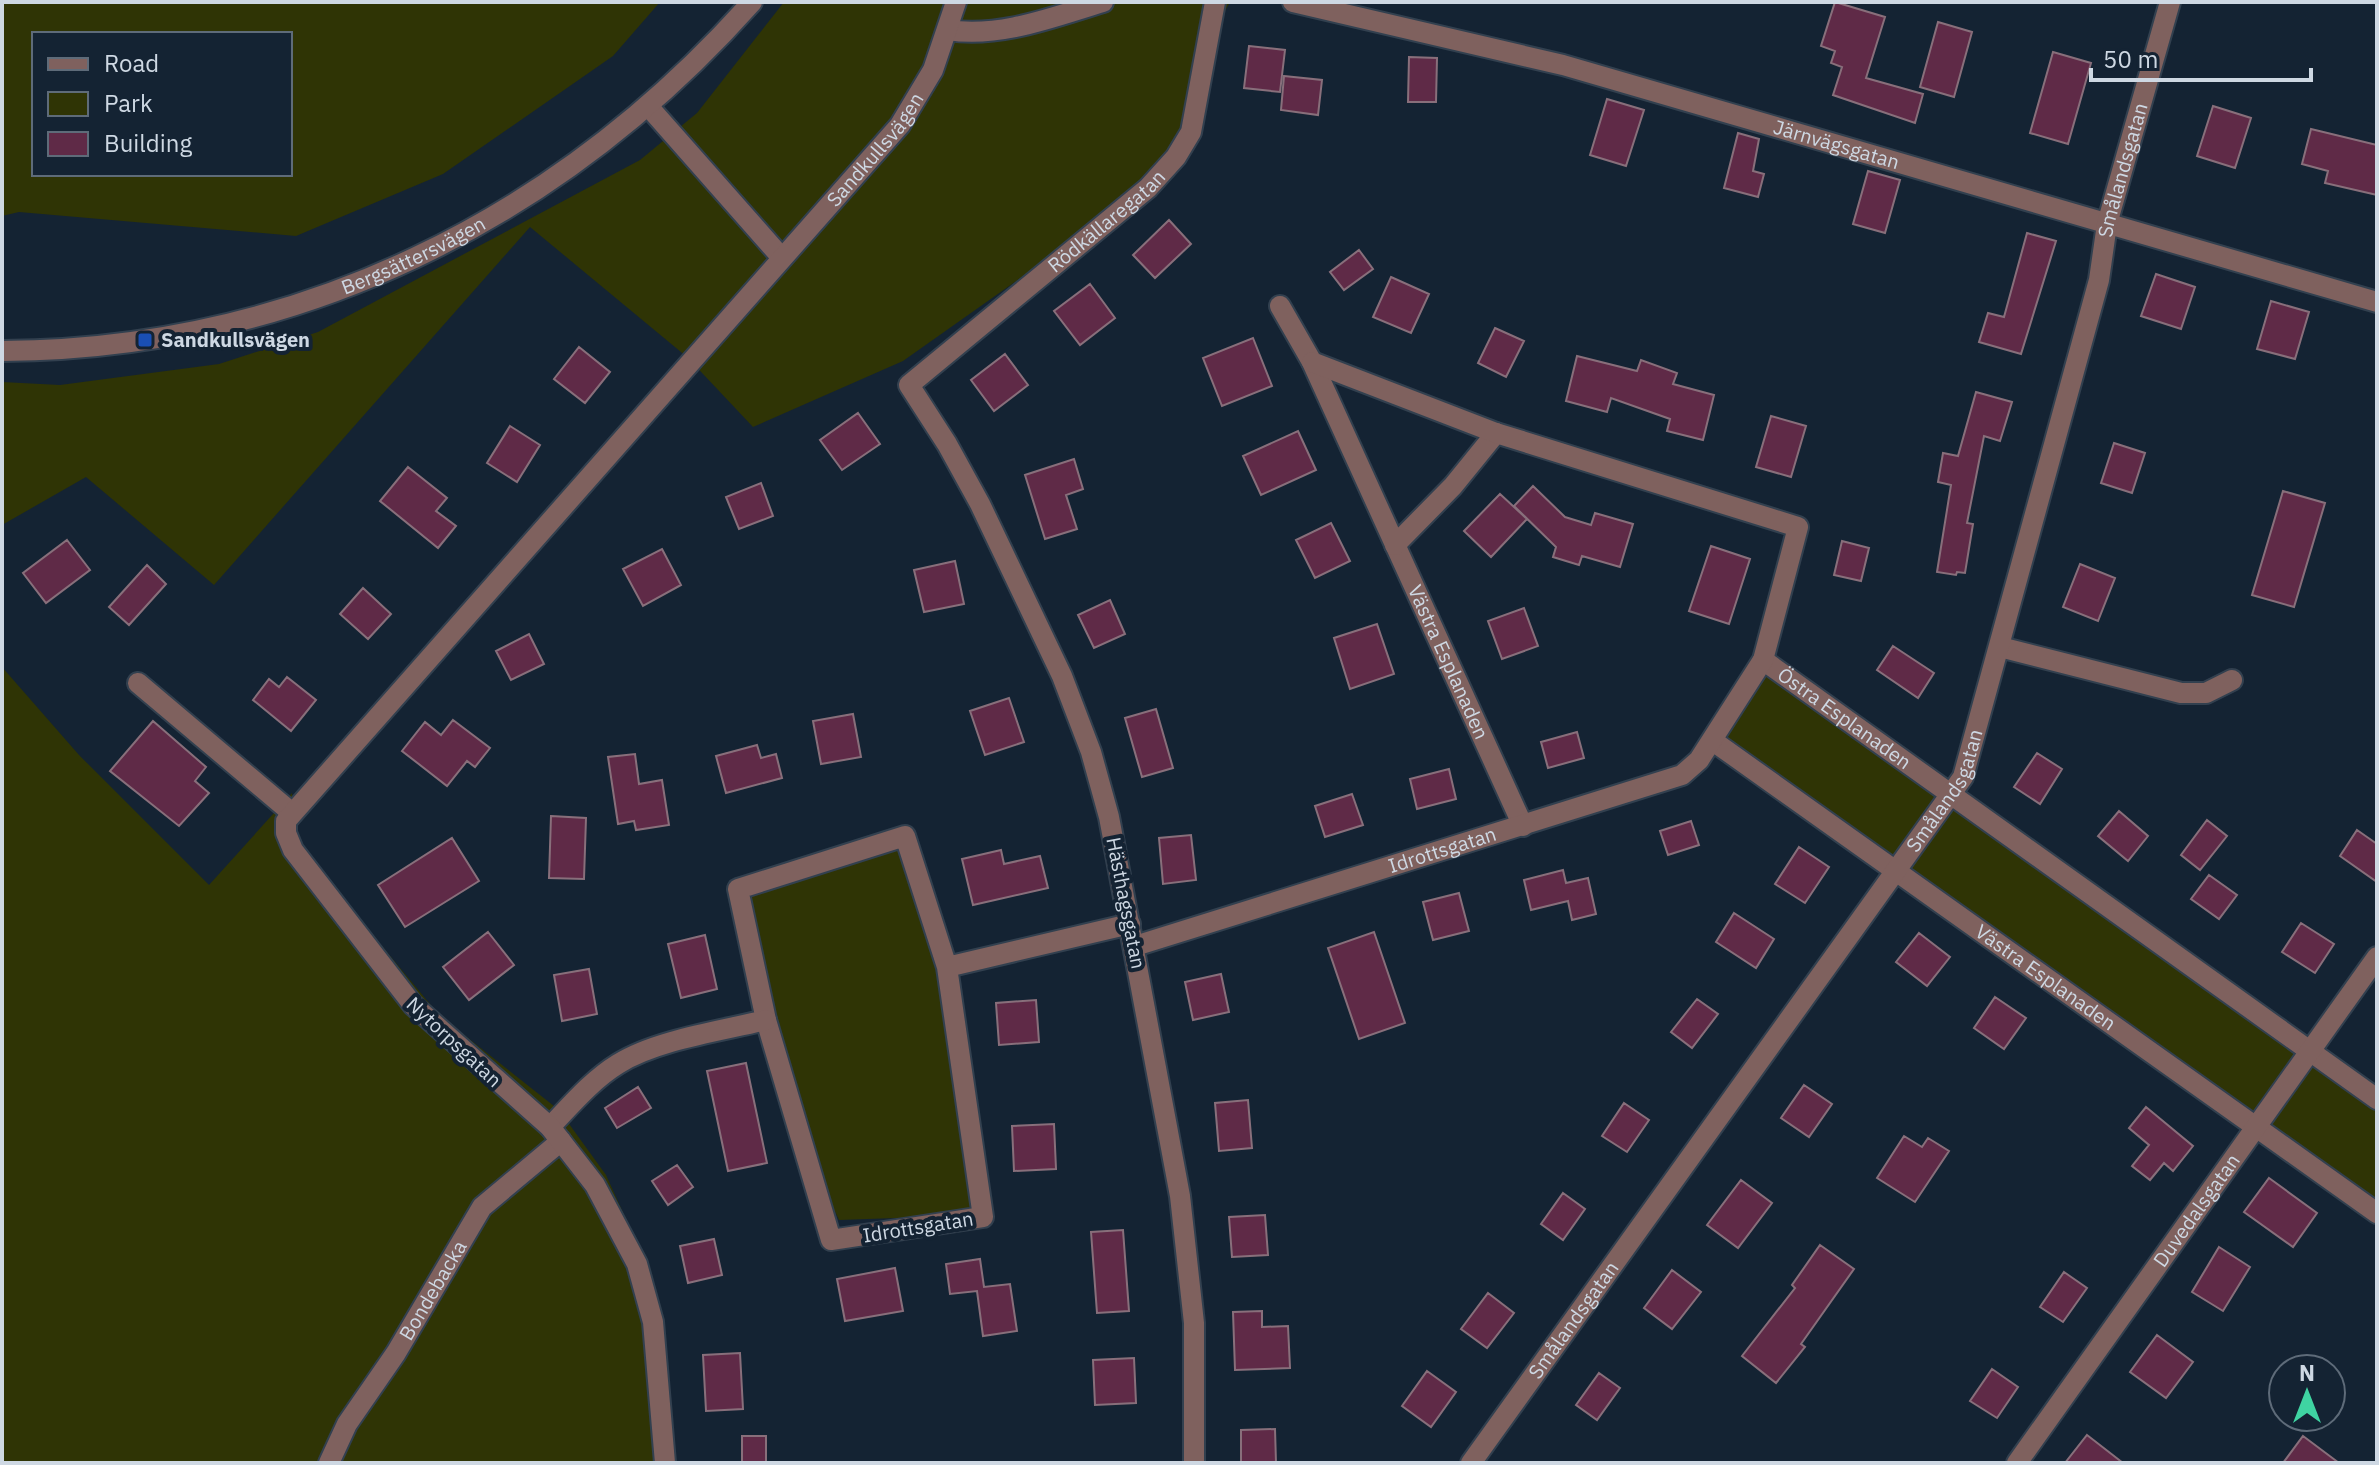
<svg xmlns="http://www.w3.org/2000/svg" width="2379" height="1465" viewBox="0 0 2379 1465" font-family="'IBM Plex Sans',sans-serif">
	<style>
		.green { fill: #2f3405; fill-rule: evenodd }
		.building { fill: #5f2a47; stroke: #886f7b; stroke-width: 2 }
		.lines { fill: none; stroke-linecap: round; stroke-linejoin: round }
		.minor-casing { stroke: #32404f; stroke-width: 24 }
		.minor { stroke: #7f615e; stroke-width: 20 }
		.transit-dot { fill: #1a4fb4; stroke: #142333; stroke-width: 3 }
		.labels { text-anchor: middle; stroke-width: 8; stroke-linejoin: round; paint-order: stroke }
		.street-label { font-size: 20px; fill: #ced8e3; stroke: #142333 }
		.poi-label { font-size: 20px; font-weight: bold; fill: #ced8e3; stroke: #142333; text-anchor: start }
	</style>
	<rect width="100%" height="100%" fill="#142333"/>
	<path class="green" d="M2,2H660L613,56L443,174L296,236L19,212L2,216ZM34,34H290V174H34Z
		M784,2H1230L1206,46L1191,125L1132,199L903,361L753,427L687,357L530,227L214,585L86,477L2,525V382L60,385L219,364L318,332L640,160L697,113Z
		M1761,657L2377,1085V1203L1714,735Z
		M2,667L79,755L209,885L292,793L300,847L439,1015L559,1110L606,1175L650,1272L671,1463H2Z
		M901,839L945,953L983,1215L839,1220L814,1166L761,1001L743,886L763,870Z"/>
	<path class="building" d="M1835,2L1885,17L1866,78L1923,94L1915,123L1833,95L1842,67L1831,63L1835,51L1821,46Z
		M1938,22L1972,32L1954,97L1920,87Z
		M1249,46L1285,50L1280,92L1244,88Z
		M2053,52L2091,63L2068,144L2030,133Z
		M1409,57L1437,58L1436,102H1408Z
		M1284,76L1322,80L1318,115L1281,110Z
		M1607,99L1644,110L1626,166L1590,155Z
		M2213,106L2251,118L2235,168L2197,156Z
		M2311,129L2377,145V195L2325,183L2328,171L2302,164Z
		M1738,133L1759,139L1753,171L1764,174L1758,197L1724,188Z
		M1868,171L1900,180L1885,233L1853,224Z
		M1169,220L1191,244L1155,278L1133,255Z
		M2027,233L2056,241L2021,354L1979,342L1988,313L2004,317Z
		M1359,250L1373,269L1344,290L1330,272Z
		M2156,274L2195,287L2181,329L2141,316Z
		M1391,277L1429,294L1411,333L1373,317Z
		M1090,284L1115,318L1080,345L1054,311Z
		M2271,301L2309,312L2295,359L2257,349Z
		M1495,328L1524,341L1506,377L1478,363Z
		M1253,338L1272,386L1222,406L1203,358Z
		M579,347L610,372L585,403L554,379Z
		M1005,354L1028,385L994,411L971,380Z
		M1577,356L1637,371L1641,360L1677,373L1673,384L1714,395L1703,440L1667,431L1670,419L1611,398L1607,412L1566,401Z
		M1976,392L2012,402L2000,441L1984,436L1967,523L1973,524L1965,573L1957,572L1956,575L1937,572L1951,485L1938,482L1943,453L1958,456Z
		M858,413L880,444L842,470L820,440Z
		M1771,416L1806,426L1791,477L1756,467Z
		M510,426L540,445L517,482L487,463Z
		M1298,431L1316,470L1261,495L1243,456Z
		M2114,443L2145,453L2132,493L2101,483Z
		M1074,459L1083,489L1066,495L1077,529L1045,539L1025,475Z
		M408,467L447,498L436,511L456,526L438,548L380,501Z
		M761,483L773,516L739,529L726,497Z
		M1533,486L1565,517L1591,525L1595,513L1633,524L1620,567L1582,556L1579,565L1553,557L1556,547L1514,506Z
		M2283,491L2325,503L2294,607L2252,595Z
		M1500,494L1527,519L1491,557L1464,531Z
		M1331,523L1350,561L1315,578L1296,540Z
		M67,540L90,570L46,603L23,573Z
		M1842,541L1869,548L1861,581L1834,575Z
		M1711,546L1750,559L1729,624L1689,611Z
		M662,549L681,585L643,606L623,569Z
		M955,561L964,604L924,612L914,570Z
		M2080,564L2115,578L2098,621L2063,607Z
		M147,565L166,584L129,625L109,607Z
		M363,588L391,614L368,639L340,614Z
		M1110,600L1125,634L1094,648L1078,615Z
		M1524,608L1538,646L1502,659L1488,621Z
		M1377,624L1394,674L1350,689L1334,638Z
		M529,634L544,664L511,680L496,651Z
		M1893,646L1934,673L1918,698L1877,670Z
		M287,677L316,700L291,731L253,700L269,679L279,687Z
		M1009,698L1024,742L985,755L970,711Z
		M1156,709L1173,768L1142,777L1125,718Z
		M853,714L861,757L821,764L813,721Z
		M453,720L490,748L475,767L467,761L447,786L402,751L425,722L441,735Z
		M153,721L206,767L195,781L209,793L179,826L110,771Z
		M1577,732L1584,758L1548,768L1541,742Z
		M757,745L761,758L776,754L782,778L726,793L716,756Z
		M2037,753L2062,769L2040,804L2014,787Z
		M635,754L639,784L662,780L669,825L636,830L634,821L618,824L608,757Z
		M1449,769L1456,799L1417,809L1410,779Z
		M1352,794L1363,825L1325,837L1315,806Z
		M2119,811L2148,836L2128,861L2098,836Z
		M551,816L586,818L584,879L549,878Z
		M2207,820L2227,836L2200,870L2181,855Z
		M1691,821L1699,845L1668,855L1660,831Z
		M2357,830L2377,844V882L2340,856Z
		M1191,835L1196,880L1163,884L1159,838Z
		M452,838L479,881L405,927L378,885Z
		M1799,847L1829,867L1805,903L1775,884Z
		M1001,850L1004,864L1040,856L1048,888L973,905L962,859Z
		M1563,870L1566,883L1588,878L1596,914L1572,920L1568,901L1531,910L1524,880Z
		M2209,875L2237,895L2219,919L2191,899Z
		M1459,893L1469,931L1433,940L1423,902Z
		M1734,913L1774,939L1756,968L1716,942Z
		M2301,923L2334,944L2315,973L2282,952Z
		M488,932L514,965L469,1000L443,967Z
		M1374,932L1405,1023L1359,1039L1328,948Z
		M1919,933L1950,957L1927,986L1896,962Z
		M705,935L717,989L681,998L668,944Z
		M589,969L597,1014L562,1021L554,975Z
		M1221,974L1229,1012L1193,1020L1185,982Z
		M1995,997L2026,1018L2004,1049L1974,1028Z
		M1697,999L1718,1014L1692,1048L1671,1032Z
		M1036,1000L1039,1042L999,1045L996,1003Z
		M746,1063L767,1163L728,1171L707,1071Z
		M1804,1085L1832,1104L1809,1137L1781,1118Z
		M638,1087L651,1108L617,1128L605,1108Z
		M1248,1100L1252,1148L1219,1151L1215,1103Z
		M1624,1103L1649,1120L1627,1152L1602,1136Z
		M2146,1107L2193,1146L2173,1171L2164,1163L2150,1180L2132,1166L2149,1145L2129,1128Z
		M1054,1124L1056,1169L1014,1171L1012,1126Z
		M1904,1136L1922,1147L1928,1138L1949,1151L1915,1202L1877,1178Z
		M677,1165L693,1187L668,1205L652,1181Z
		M2269,1178L2317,1213L2293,1247L2244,1212Z
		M1741,1180L1772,1203L1738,1248L1707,1225Z
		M1563,1193L1585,1209L1563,1240L1541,1224Z
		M1265,1215L1268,1255L1232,1257L1229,1217Z
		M1123,1230L1129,1311L1097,1313L1091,1232Z
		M714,1239L722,1275L688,1283L680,1246Z
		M1820,1245L1854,1269L1801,1344L1805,1347L1776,1383L1742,1356L1795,1288L1792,1285Z
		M2219,1247L2250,1267L2223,1311L2192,1292Z
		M980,1259L984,1287L1010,1284L1017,1331L983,1336L977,1291L950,1294L946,1264Z
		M895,1268L903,1311L845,1321L837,1279Z
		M1672,1270L1701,1292L1672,1329L1644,1308Z
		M2064,1272L2087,1288L2063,1322L2040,1307Z
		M1488,1293L1514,1313L1487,1348L1461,1329Z
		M1262,1311V1327L1288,1326L1290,1368L1235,1370L1233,1312Z
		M2157,1335L2193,1362L2166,1398L2130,1372Z
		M740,1353L743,1409L706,1411L703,1355Z
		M1134,1358L1136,1403L1095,1405L1093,1360Z
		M1992,1369L2018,1387L1997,1418L1970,1401Z
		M1427,1371L1456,1392L1431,1427L1402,1406Z
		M1599,1373L1620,1388L1597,1420L1576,1405Z
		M1275,1429L1276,1463H1241V1430Z
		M2087,1435L2123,1463H2065Z
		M742,1436H766V1462H742Z
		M2303,1436L2339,1463H2283Z"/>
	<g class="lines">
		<g class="minor-casing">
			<g id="minor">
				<path id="s1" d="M1293,2L1563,65L2377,302"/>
				<path d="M948,30C1001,38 1053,17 1103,2"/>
				<path d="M648,106L782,258"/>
				<path id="s2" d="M1280,306L1312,362L1523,826"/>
				<path id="s3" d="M2,351C297,349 557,221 752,2"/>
				<path d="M1395,545L1453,486L1496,433"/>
				<path d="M2000,647L2181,693H2206L2232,680"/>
				<path id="s4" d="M1763,660L2377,1099"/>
				<path d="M138,683L292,813"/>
				<path id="s5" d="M1713,741L2377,1213"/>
				<path id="s6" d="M1135,946L1682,775L1699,760L1763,660L1798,527L1496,433L1312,362"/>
				<path d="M947,967L983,1217L831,1240L766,1020L738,889L905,836L947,967L1130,924"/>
				<path d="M550,1127C571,1105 592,1080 618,1064C656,1040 721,1031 766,1020"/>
				<path id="s7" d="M329,1463L347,1424L396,1353L482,1207L561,1141"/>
				<path id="s8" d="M665,1463L653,1322L637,1264L595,1185L550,1127L413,1005L293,850L286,833V821L900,125L933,70L956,2"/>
				<path id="s9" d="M1194,1463V1323L1180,1196L1109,817L1091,752L1062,676L980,504L947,444L909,385L1148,188L1176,157L1191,132L1215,2"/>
				<path id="s10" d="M1471,1463L1963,777L2099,280L2107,224L2170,2"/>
				<path id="s11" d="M2017,1463L2377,957"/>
			</g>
		</g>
		<use href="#minor" class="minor"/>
	</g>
	<rect class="transit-dot" x="137" y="332" width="16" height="16" rx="4"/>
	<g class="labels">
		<g class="street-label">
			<text dy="7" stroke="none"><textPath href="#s1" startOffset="562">Järnvägsgatan</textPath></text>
			<text dy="7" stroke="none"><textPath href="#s8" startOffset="1668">Sandkullsvägen</textPath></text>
			<text dy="7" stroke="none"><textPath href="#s10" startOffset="1472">Smålandsgatan</textPath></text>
			<text dy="7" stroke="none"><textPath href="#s9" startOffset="1388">Rödkällaregatan</textPath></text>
			<text dy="7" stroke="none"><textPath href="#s3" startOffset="426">Bergsättersvägen</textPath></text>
			<text dy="7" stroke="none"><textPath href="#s2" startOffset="394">Västra Esplanaden</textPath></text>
			<text dy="7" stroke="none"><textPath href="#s4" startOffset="100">Östra Esplanaden</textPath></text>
			<text dy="7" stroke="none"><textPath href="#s10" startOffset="824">Smålandsgatan</textPath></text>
			<text dy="7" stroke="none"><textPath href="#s6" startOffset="322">Idrottsgatan</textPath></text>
			<text transform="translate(1126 903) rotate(79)" y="7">Hästhagsgatan</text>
			<text dy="7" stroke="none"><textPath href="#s5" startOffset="408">Västra Esplanaden</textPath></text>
			<text transform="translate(454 1042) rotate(43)" y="7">Nytorpsgatan</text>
			<text dy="7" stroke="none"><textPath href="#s11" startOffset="310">Duvedalsgatan</textPath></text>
			<text transform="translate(918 1227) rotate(-9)" y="7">Idrottsgatan</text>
			<text dy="7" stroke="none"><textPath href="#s7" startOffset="202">Bondebacka</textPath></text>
			<text dy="7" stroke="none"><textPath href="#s10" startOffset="176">Smålandsgatan</textPath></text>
		</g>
		<g class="poi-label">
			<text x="161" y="347">Sandkullsvägen</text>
		</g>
	</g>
	<rect width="2379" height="1465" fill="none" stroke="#ced8e3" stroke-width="8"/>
	<rect x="32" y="32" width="260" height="144" fill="#142333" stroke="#5e6b79" stroke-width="2"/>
	<rect x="48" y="58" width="40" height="12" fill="#7f615e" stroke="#5e6b79" stroke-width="2"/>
	<text x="104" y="72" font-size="24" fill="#ced8e3">Road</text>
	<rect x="48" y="92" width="40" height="24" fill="#2f3405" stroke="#5e6b79" stroke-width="2"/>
	<text x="104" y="112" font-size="24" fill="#ced8e3">Park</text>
	<rect x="48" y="132" width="40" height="24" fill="#5f2a47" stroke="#5e6b79" stroke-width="2"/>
	<text x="104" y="152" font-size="24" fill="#ced8e3">Building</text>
	<g transform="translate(2307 1393)"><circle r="38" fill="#142333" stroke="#5e6b79" stroke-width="2"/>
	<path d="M0-6L14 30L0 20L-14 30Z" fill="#3fd4a2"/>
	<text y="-12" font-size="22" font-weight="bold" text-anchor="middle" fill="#ced8e3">N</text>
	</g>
	<path d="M2091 68v12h220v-12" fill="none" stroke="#ced8e3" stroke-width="4"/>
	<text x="2103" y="68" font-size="24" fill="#ced8e3" stroke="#142333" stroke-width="6" paint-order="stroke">50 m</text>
</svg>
